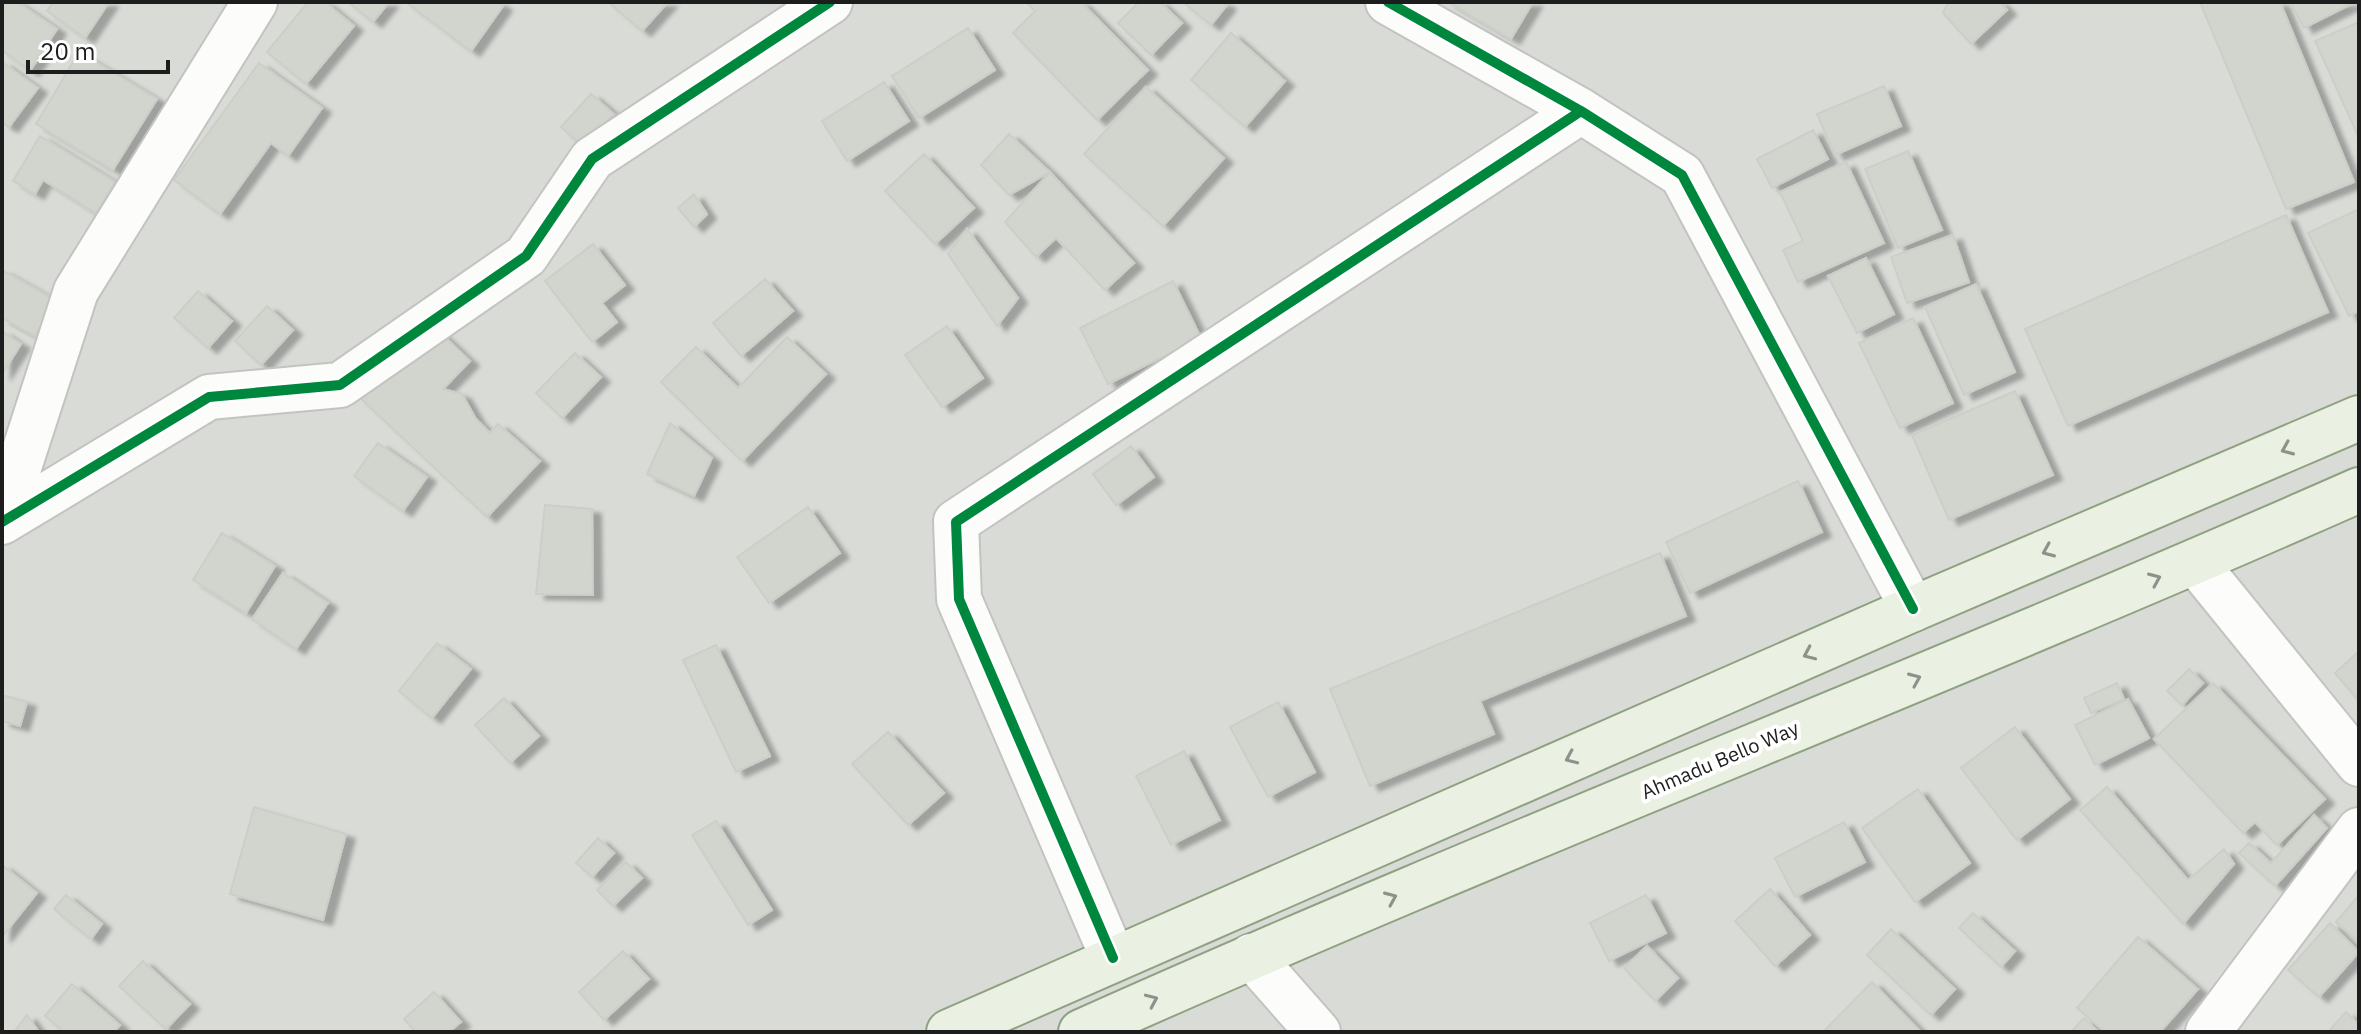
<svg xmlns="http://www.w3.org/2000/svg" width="2361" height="1034" viewBox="0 0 2361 1034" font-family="'IBM Plex Sans',sans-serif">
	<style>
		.residential { fill: #d9dbd7 }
		.building { fill: #d1d5ce; stroke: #cbcfc7; stroke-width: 2; filter: url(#shadow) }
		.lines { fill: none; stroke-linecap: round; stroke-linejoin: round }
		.minor-casing { stroke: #c3c4c2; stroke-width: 48 }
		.major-casing { stroke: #8ea282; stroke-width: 48 }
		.minor { stroke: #fcfcfb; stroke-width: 44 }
		.major { stroke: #eaf1e3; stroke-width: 44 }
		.cycleway-casing { stroke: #fff; stroke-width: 15 }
		.cycleway { stroke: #00873e; stroke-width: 10 }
		.oneway { stroke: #8e928a }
		.labels { text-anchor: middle; stroke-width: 8; stroke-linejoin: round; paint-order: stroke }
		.street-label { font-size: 20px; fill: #1d1d1d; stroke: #fff }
	</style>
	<defs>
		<filter id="shadow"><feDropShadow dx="9" dy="5" stdDeviation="2" flood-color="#0004"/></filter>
	</defs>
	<rect width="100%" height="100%" fill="#e8ece6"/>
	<path class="residential" d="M2,2H2359V1032H2Z"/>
	<path class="building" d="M2,2H17L57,29L30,71L2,50Z
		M53,2H109L85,38L47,11Z
		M308,2H325L354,26L306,84L267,52Z
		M348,2H389L373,22Z
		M406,2H498L503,6L471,51Z
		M608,2H668L642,31Z
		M1026,2H1081L1148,70L1097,120L1013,33L1035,11Z
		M1139,2H1160L1182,23L1151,55L1118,23Z
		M1183,2H1223L1227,5L1211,25Z
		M1448,2H1533L1511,39Z
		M1948,2H2000L2007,10L1971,44L1943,13Z
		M2200,2H2280L2354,182L2286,209Z
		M2290,2H2355L2304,28Z
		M2359,22V138L2315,41Z
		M968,28L995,70L919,118L892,76Z
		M1231,33L1285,81L1245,127L1191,80Z
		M79,52L157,99L113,170L36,124Z
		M2,62L38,88L9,127L2,123Z
		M259,63L322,108L288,156L271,143L220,214L174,180Z
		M884,82L909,121L847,161L822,121Z
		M1884,86L1901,126L1835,155L1817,114Z
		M1146,87L1224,158L1163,226L1084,154Z
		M591,94L614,114L583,147L561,127Z
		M1813,130L1828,159L1772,188L1757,159Z
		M1009,134L1050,172L1009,195L981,165Z
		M40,136L115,182L96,213L43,180L35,194L13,181Z
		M1908,151L1942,230L1898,248L1865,169Z
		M924,154L974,208L935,244L885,191Z
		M1846,162L1884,243L1798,282L1783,250L1803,241L1780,192Z
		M1050,172L1134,263L1105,290L1056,238L1036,257L1005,222Z
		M694,194L707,214L694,227L678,208Z
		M2359,209V311L2349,316L2308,233Z
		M2286,215L2328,312L2068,426L2025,329Z
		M967,229L1018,298L997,326L948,254Z
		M1953,235L1969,282L1907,303L1891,257Z
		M593,244L625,285L602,303L617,322L592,342L545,281Z
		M1866,258L1894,314L1857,333L1828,276Z
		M2,270L55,300L35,336L2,318Z
		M765,279L793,311L741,356L713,323Z
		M1173,281L1201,338L1108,384L1080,328Z
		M1976,284L2015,372L1964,395L1925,307Z
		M198,291L232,321L208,348L174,318Z
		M267,306L293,330L261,365L235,341Z
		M1913,318L1953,403L1900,428L1859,343Z
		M429,322L470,361L443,389L462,394L476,419L490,433L498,424L540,461L487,517L359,397Z
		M947,326L983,378L942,407L905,355Z
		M2,331L21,344L2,374Z
		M787,337L826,374L742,461L661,382L696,347L738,388Z
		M575,353L601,377L562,418L536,393Z
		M2015,391L2053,475L1949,520L1912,435Z
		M670,423L712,458L694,496L647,474Z
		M378,443L427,477L403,511L354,476Z
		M1131,446L1154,477L1116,505L1093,474Z
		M1798,481L1822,532L1690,593L1666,542Z
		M545,505L592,509L593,595L536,594Z
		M808,507L840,553L769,603L737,557Z
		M222,533L275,566L246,613L193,580Z
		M1660,553L1686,616L1480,701L1494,734L1370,786L1330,689Z
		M283,573L328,603L296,649L252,619Z
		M437,643L471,669L432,718L399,691Z
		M716,645L770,756L736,772L683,660Z
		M2359,651V701L2335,673Z
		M2189,669L2203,683L2182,705L2167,691Z
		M2117,683L2124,699L2091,713L2084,698Z
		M2213,683L2325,799L2277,845L2255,822L2243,833L2154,739Z
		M2,695L27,702L20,726L2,721Z
		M504,698L539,736L510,763L475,725Z
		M2128,699L2149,738L2095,765L2075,725Z
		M1278,702L1315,772L1268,797L1230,727Z
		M2015,727L2070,799L2017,840L1961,768Z
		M888,732L944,793L908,825L852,764Z
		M1184,751L1220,820L1171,845L1136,776Z
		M2107,787L2188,880L2224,849L2234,864L2183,924L2080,810Z
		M1918,789L1970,863L1915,902L1862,828Z
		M254,807L346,834L323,920L230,894Z
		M2314,815L2327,828L2275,886L2239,853L2249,843L2271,863Z
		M716,821L772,910L748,925L692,835Z
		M1844,822L1865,862L1795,897L1775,858Z
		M598,838L614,853L592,877L576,863Z
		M626,862L642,878L613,906L597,890Z
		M2,865L37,893L2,937Z
		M1770,889L1810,935L1775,966L1735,921Z
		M66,895L102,924L91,939L54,909Z
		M1646,895L1666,933L1609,961L1590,923Z
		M2359,895V941L2336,922Z
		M1973,913L2015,951L2001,967L1959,928Z
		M2330,923L2359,952L2319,997L2288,970Z
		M1891,929L1955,989L1931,1015L1867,955Z
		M2138,937L2198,989L2160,1032H2105L2077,1008Z
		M1647,946L1678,978L1655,1001L1624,968Z
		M623,951L649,979L604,1020L579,992Z
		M143,961L190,1004L166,1029L119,986Z
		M1872,982L1921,1032H1823Z
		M72,984L120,1025L114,1032H64L45,1016Z
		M434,992L461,1022L449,1032H416L404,1019Z
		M2346,1012L2359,1025V1032H2328Z
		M27,1015L39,1032H14Z
		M2084,1018L2099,1032H2071Z"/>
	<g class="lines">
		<g class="minor-casing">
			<path id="minor" d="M1388,2L1581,111L1682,175L1913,609
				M2,520L76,291L255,2
				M2,522L209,397L340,385L526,256L592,159L830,2
				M2195,562L2359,764
				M1251,956L1318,1032
				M1113,958L959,599L956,522L1581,111
				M2208,1032L2359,830"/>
		</g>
		<g class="major-casing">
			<path id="major" d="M949,1032L1913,609L2359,418
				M1081,1032C1503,843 1936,677 2359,490"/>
		</g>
		<use href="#minor" class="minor"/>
		<use href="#major" class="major"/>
		<g class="cycleway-casing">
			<path id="cycleway" d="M1388,2L1581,111L1682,175L1913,609
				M2,522L209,397L340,385L526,256L592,159L830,2
				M1113,958L959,599L956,522L1581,111"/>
		</g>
		<use href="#cycleway" class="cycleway"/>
	</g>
	<defs><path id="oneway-chevron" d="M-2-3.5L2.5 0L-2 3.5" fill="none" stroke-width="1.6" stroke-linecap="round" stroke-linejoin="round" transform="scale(2)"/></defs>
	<g class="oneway">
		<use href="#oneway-chevron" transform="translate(2287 449) rotate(157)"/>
		<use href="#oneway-chevron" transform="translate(2048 551) rotate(157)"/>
		<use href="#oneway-chevron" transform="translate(2155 579) rotate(-23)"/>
		<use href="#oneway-chevron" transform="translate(1809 654) rotate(156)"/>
		<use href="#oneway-chevron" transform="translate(1915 679) rotate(-23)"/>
		<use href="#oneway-chevron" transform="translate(1571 758) rotate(156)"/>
		<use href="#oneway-chevron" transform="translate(1391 898) rotate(-23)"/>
		<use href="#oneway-chevron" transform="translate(1152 1000) rotate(-24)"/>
	</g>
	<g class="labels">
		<g class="street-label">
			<text transform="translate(1720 760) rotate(-23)" y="7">Ahmadu Bello Way</text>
		</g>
	</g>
	<rect width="2361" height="1034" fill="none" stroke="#1d1d1d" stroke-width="8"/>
	<path d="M28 60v12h140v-12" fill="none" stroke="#1d1d1d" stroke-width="4"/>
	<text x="40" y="60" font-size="24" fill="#1d1d1d" stroke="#ffffff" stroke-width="6" paint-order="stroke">20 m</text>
</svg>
